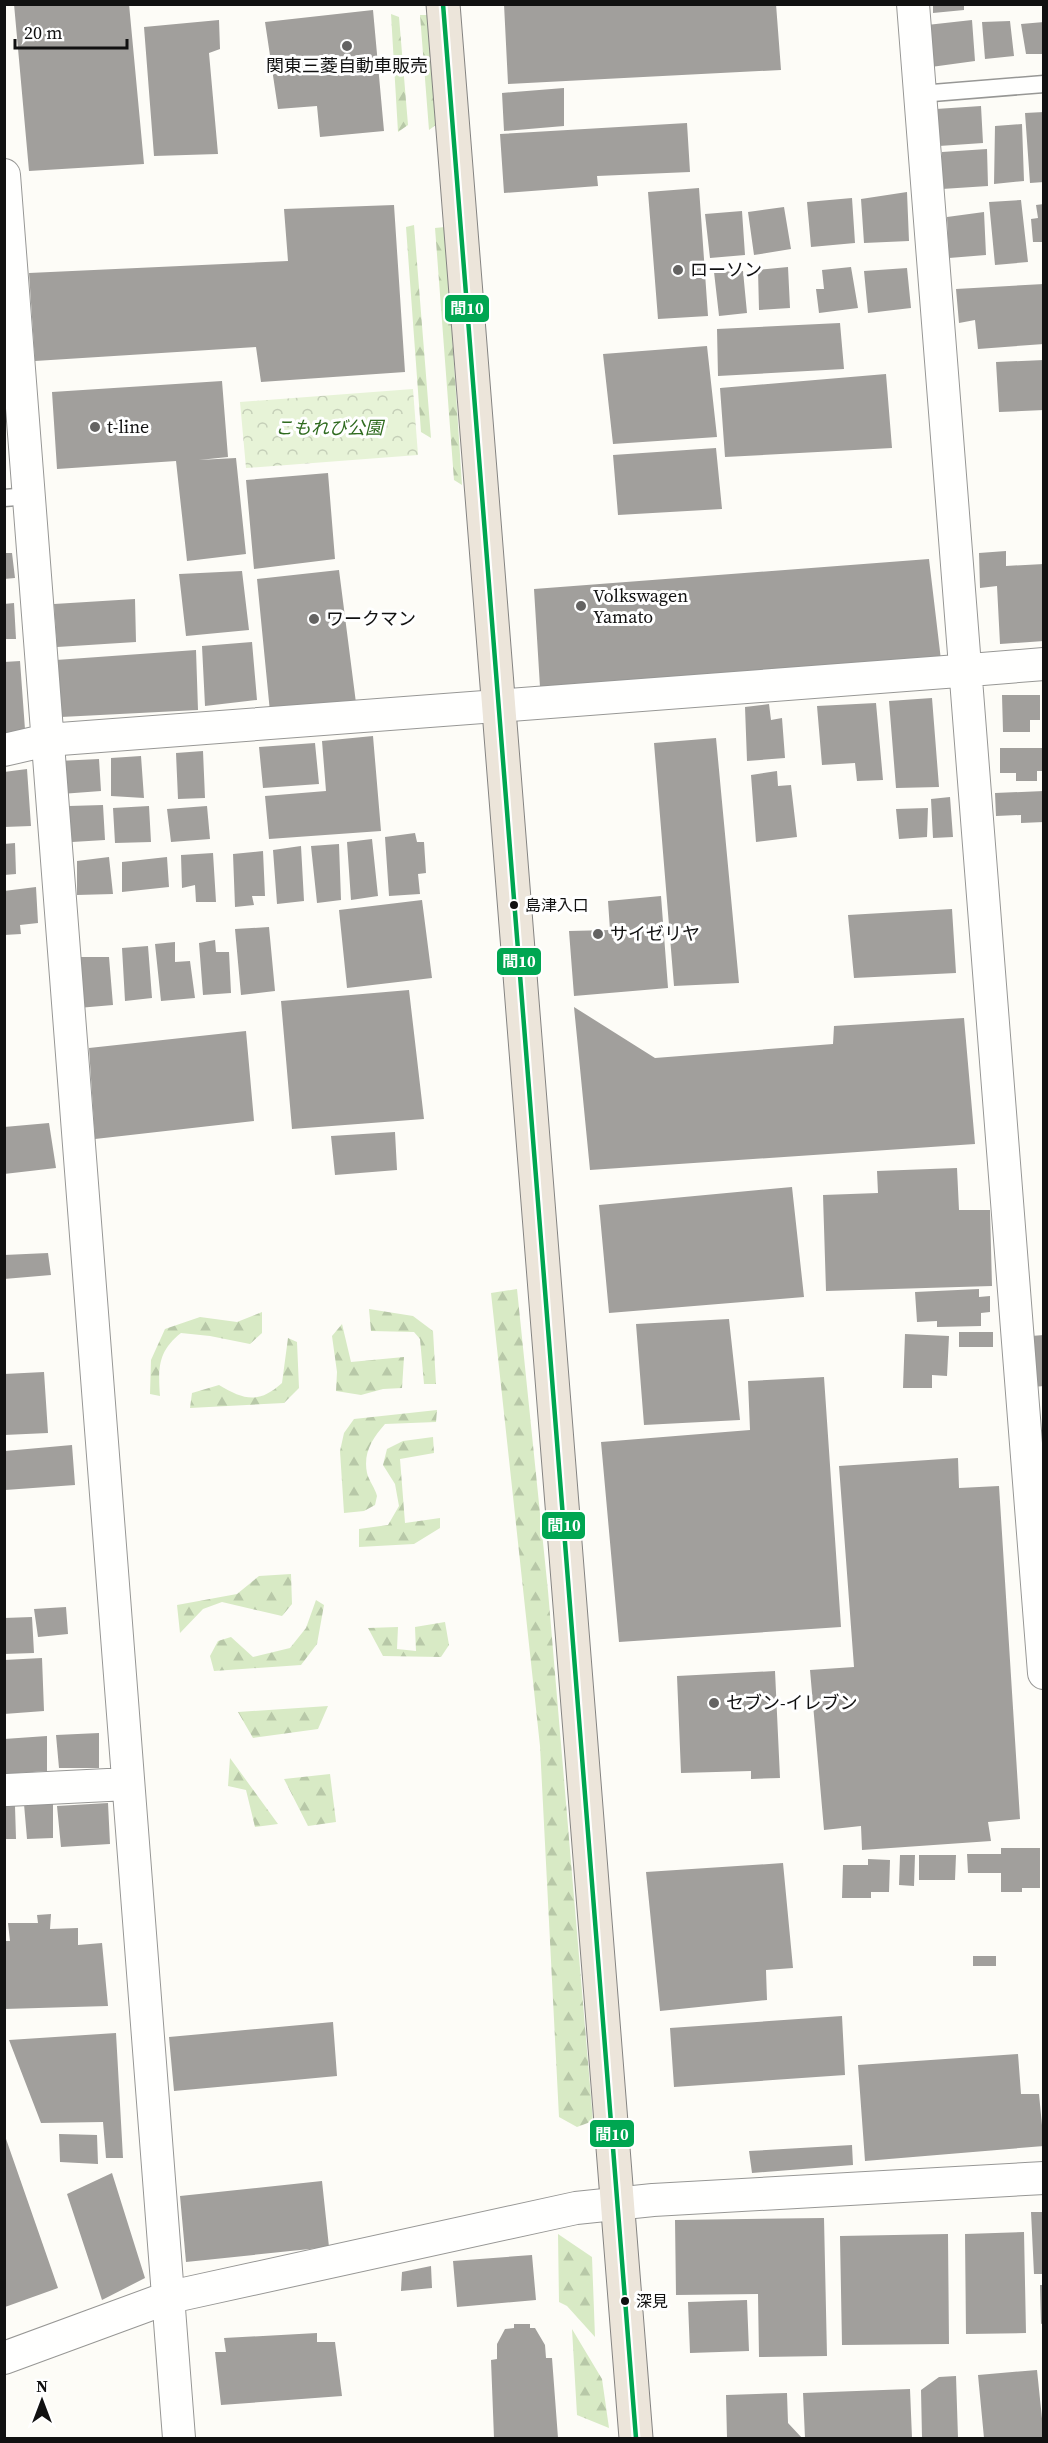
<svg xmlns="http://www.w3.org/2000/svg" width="1048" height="2443" viewBox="0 0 1048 2443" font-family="'Source Serif 4','Noto Sans JP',serif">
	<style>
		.forest { fill: url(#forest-firs) }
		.park { fill: url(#park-crowns) }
		.building { fill: #a19f9c }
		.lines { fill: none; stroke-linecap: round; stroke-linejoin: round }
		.service-casing { stroke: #979795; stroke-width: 19 }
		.minor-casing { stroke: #979795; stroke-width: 34 }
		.trunk-casing { stroke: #858482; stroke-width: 35 }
		.service { stroke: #fffffe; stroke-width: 16 }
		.minor { stroke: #fffffe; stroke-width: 32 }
		.trunk { stroke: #ece5da; stroke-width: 33 }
		.bus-1-casing { stroke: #fff; stroke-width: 9 }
		.bus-1 { stroke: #00a651; stroke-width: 4.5 }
		.poi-dot { fill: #646362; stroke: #fff; stroke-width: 2 }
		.bus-dot { fill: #111; stroke: #fff; stroke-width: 2 }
		.labels { text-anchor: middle; stroke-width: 6; stroke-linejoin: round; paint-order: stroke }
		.bus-label { font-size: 16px; fill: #111; stroke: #fff; text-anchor: start }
		.poi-label { font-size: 18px; fill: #111; stroke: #fff; text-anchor: start }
		.park-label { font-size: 18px; font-style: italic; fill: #2f6b1f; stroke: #fff }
		.line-badge { stroke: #fff; stroke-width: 2 }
		.badge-label { font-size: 16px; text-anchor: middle; font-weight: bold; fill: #fff }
	</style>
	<defs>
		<pattern id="forest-firs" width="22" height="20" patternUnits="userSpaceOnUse" patternTransform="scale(1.5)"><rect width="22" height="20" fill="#d8eac5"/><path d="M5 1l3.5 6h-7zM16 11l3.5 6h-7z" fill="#b8c8a8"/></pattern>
		<pattern id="park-crowns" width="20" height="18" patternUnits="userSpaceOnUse" patternTransform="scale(1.5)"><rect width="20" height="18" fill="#e7f3d7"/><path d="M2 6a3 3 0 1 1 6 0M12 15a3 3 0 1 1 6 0" fill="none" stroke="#c5cfb8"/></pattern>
	</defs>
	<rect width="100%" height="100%" fill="#fdfcf7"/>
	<path class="forest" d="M391,14L399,17L408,125L398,132Z
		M420,15H429L437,124L429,130Z
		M414,225L431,438L421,432L406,227Z
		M445,227L462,485L454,480L435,228Z
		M517,1289L548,1591L593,2121L577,2127L559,2117L540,1746L491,1293Z
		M369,1309L413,1316L433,1331L436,1384H424L420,1339L414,1332L371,1331Z
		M262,1312V1333L250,1344L210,1336L181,1333C158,1351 158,1368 160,1396L150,1394L151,1360L165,1329L200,1317L237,1322Z
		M342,1324L351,1362L404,1357L402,1388L383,1389L361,1395L336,1391L337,1372L332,1336Z
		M288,1338L297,1342L299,1388L284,1403L190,1408L192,1393L219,1385C244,1400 259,1404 282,1383Z
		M437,1410L436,1422L385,1424C372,1439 363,1453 367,1473C369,1481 375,1488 377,1496L375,1505L364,1511L344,1513L340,1451L344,1433L354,1419Z
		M433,1437L434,1453L400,1459L405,1523L440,1518V1528L414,1544L359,1547V1529L388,1525L399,1506L395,1484L383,1465L387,1449L403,1441Z
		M291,1574L292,1604L282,1616L222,1602L203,1609L180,1633L177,1605L237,1594L259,1576Z
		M316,1600L324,1605L317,1644L301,1665L214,1671L210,1656L218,1641L231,1637L253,1657L290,1648L306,1628Z
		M445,1622L449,1645L441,1657L383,1656L368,1628L398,1627L397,1649L416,1651L415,1627Z
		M328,1706L318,1729L253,1738L238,1712Z
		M230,1758L278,1824L255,1827L246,1790L228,1786Z
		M330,1774L336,1822L308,1826L284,1779Z
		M558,2234L592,2257L595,2337L567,2306L559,2302Z
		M572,2329L602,2379L609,2428L577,2415Z"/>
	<path class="park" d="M413,389L418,455L246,468L240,402Z"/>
	<path class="building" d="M14,4H129L144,164L29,171Z
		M504,4H776L781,70L508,84Z
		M933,4H964V10L933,13Z
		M373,10L384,131L320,137L317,106L278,109L265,22Z
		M219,20L220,49L209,53L218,154L154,156L144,27Z
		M972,20L975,61L931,67L927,25Z
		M1010,21L1014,56L985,59L982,22Z
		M1044,22V54H1026L1021,24Z
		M564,88V126L504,131L502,93Z
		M981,106L983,143L939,146L936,109Z
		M1044,112V182L1030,183L1025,113Z
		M687,123L690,172L597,176L598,186L504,193L500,134Z
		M1022,124L1024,181L994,184L995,126Z
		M987,149L988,186L942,189V152Z
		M699,188L708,316L658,319L648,192Z
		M907,192L909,241L864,243L861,199Z
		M852,198L855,243L811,247L807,202Z
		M1021,200L1028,262L995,265L989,202Z
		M1044,204V242H1033L1031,219L1038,218L1036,205Z
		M394,205L405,372L261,382L256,347L35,361L29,273L288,261L284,209Z
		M784,207L791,249L754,255L748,212Z
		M742,211L745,255L710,258L705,214Z
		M984,212L986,255L949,258L947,217Z
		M788,267L790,308L759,310L758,270Z
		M851,267L858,308L819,313L816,289H824L822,270Z
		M907,268L911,308L868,313L864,271Z
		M743,271L747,313L719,316L714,272Z
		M1044,284V344L978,349L975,320L959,323L956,289Z
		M840,323L844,369L718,376L717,329Z
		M707,346L717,437L613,444L603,354Z
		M1044,360V410L999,412L996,362Z
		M886,374L892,448L725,457L720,388Z
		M222,381L228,457L199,460L236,458L246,554L187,561L176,461L57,469L52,392Z
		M716,448L722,509L618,515L613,455Z
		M328,473L335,559L254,569L246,480Z
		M1006,551V566L1044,564V641L1000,644L997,586L980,588L979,553Z
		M4,553H12L15,578L4,579Z
		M929,559L941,660L540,687L534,589Z
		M339,570L356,703L270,712L257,579Z
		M242,571L249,630L186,636L179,574Z
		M135,599L136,642L57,647L54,604Z
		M14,603L16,639H4V604Z
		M252,642L257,700L205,706L202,646Z
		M196,650L198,710L61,717L56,660Z
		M20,661L26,743L4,745V662Z
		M1002,695H1040V720H1030V732H1003Z
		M932,698L939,787L896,788L889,701Z
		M876,703L883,780L857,781L855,763L822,765L817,706Z
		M769,704L771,720L782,718L785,758L747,761L745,707Z
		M373,736L381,831L269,839L265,796L326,791L322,741Z
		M716,738L739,983L674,986L654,743Z
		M315,743L319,784L263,788L259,747Z
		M1000,748H1044V771H1037V781H1016V773H1000Z
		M203,751L205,798L178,799L176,753Z
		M141,756L144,798L111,796V758Z
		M99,759L101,791L61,794L58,761Z
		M27,769L31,826L4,827V772Z
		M777,771L778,786L791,785L797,837L756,842L751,775Z
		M1044,791V822L1021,823V815L996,816L995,793Z
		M950,797L953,837L933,838L931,799Z
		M103,805L105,840L72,842L69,806Z
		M149,806L151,842L115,843L113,808Z
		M207,806L210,839L171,842L167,809Z
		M928,808L927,837L899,839L896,809Z
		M415,833L417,842H424L426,873L418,874L420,894L389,896L385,837Z
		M372,839L378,896L351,900L347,842Z
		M15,843L16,874L4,875V844Z
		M339,844L341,900L317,903L311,846Z
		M301,846L304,901L277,904L273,850Z
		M263,851L265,896H252L254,905L235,907L233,854Z
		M213,853L216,902H196L195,885L182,888L181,855Z
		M109,857L113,894L77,895V861Z
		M167,857L169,887L122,892V862Z
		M36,887L38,923L20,925L21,934L4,935V891Z
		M661,896L668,988L574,996L569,931L610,930L608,901Z
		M422,900L432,978L347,988L339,910Z
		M952,909L956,973L854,978L848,915Z
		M269,927L275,991L241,995L235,929Z
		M215,940L216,952H229L231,993L203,995L199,943Z
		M175,942V962L190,961L195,998L161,1001L155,944Z
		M148,946L152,998L125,1001L122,948Z
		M75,957H109L113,1005L78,1008Z
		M409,990L424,1119L292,1129L281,1001Z
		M574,1007L655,1058L833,1044L834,1026L964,1018L975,1144L590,1170Z
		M246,1031L254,1121L95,1139L89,1048Z
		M49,1123L56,1168L4,1174V1127Z
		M395,1132L397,1170L335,1175L331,1136Z
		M957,1168L959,1210H990L992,1286L826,1291L823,1195L878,1193L877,1171Z
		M792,1187L804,1297L609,1313L599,1205Z
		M48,1253L51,1275L4,1279V1255Z
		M979,1289V1297L990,1296V1312L981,1313V1326L937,1327V1321L917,1322L915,1292Z
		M729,1319L740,1420L644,1425L636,1324Z
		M959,1332H993V1347H959Z
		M905,1334L949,1336L947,1376L932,1375V1388H903Z
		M1044,1335V1386L1033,1387L1031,1336Z
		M44,1372L48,1433L4,1435V1374Z
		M824,1377L841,1627L619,1642L601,1442L750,1430L748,1381Z
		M72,1445L75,1485L5,1490V1451Z
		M958,1458L959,1488L999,1486L1020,1819L988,1822L991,1841L862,1850L861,1826L824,1830L810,1670L854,1667L839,1466Z
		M66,1607L68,1634L38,1637L34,1609Z
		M32,1617L34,1653L4,1654V1618Z
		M42,1658L44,1711L4,1714V1660Z
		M775,1671L780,1778L751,1779V1771L681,1773L677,1676Z
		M99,1733V1768H59L56,1735Z
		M47,1736V1771L4,1774V1739Z
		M108,1803L110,1844L61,1847L57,1806Z
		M24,1804H53V1838L27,1839Z
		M4,1805L15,1806L16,1839H4Z
		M1001,1848H1040V1888H1022V1892H1001V1873H968L967,1854H1001Z
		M900,1855H915L914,1886L899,1885Z
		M919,1855H956L955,1880H919Z
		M868,1859L890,1860L889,1892H871V1898H842L843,1865H868Z
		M783,1863L793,1968L766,1970L767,2000L660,2011L646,1872Z
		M51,1914L50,1929L78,1928V1945L102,1943L108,2006L4,2009V1941H10L8,1923H38L37,1915Z
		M973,1956H996V1966H973Z
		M842,2016L845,2075L674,2087L670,2028Z
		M333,2022L337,2076L174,2091L169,2037Z
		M116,2033L123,2158H106L103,2122L41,2123L9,2040Z
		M1018,2054L1021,2094H1039L1044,2146L865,2161L858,2065Z
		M59,2134L97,2135L98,2164L60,2162Z
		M5,2136L58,2288L5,2307Z
		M852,2145L853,2165L752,2173L749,2151Z
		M112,2173L145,2278L102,2300L67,2194Z
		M322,2181L329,2247L186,2262L180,2196Z
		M1031,2212H1044V2274H1034Z
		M824,2218L827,2356L759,2357L758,2294L676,2295L675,2220Z
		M1024,2232L1026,2333L966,2334L965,2234Z
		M948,2234L949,2344L842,2345L840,2236Z
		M532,2255L536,2300L457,2307L453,2261Z
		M431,2266L432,2288L401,2291L402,2272Z
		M1040,2285H1044V2323L1041,2324Z
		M747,2300L749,2351L690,2353L688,2302Z
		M514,2324H530V2328H535L545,2345L546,2358H552L558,2438H494L491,2360L497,2359V2344L505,2329L514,2328Z
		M317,2333V2342H335L342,2396L221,2405L215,2352H226L224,2338Z
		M1037,2370L1044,2438H984L978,2375Z
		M956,2376L958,2438H922L921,2390L939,2377Z
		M910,2389L912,2438H805L803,2393Z
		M787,2393L788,2423L802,2438H727L726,2395Z"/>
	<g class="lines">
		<g class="service-casing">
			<path id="service" d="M920,94L1044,84
				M4,498L30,496"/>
		</g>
		<g class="minor-casing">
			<path id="minor" d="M913,4L1044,1673
				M4,175L179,2438
				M4,750L47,740C380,717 712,691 1044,664
				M7,1790L128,1784
				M4,2358L170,2297L576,2208L653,2200L1044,2178"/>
		</g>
		<g class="trunk-casing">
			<path id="trunk" d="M443,4L636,2438"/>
		</g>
		<use href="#service" class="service"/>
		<use href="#minor" class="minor"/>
		<use href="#trunk" class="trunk"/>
		<g class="bus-1-casing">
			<path id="bus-1" d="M443,4L636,2438"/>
		</g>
		<use href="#bus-1" class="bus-1"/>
	</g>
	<g class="poi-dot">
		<circle cx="347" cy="46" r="6"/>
		<circle cx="678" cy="270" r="6"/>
		<circle cx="95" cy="427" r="6"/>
		<circle cx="581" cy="606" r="6"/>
		<circle cx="314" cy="619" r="6"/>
		<circle cx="598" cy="934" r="6"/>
		<circle cx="714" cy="1703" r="6"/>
	</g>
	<g class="bus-dot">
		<circle cx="514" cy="905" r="5"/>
		<circle cx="625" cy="2301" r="5"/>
	</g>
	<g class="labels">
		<g class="bus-label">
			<text x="525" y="911">島津入口</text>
			<text x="636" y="2307">深見</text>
		</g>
		<g class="poi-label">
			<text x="347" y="72" text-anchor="middle">関東三菱自動車販売</text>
			<text x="690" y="276">ローソン</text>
			<text x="107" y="433">t-line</text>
			<text x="593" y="602">Volkswagen<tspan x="593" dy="21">Yamato</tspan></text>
			<text x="326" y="625">ワークマン</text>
			<text x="610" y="940">サイゼリヤ</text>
			<text x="726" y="1709">セブン-イレブン</text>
		</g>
		<g class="park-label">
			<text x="329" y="434">こもれび公園</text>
		</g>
	</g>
	<g class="line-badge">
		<rect x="444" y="294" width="46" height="29" rx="6" fill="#00a651"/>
		<rect x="496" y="947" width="46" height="29" rx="6" fill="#00a651"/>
		<rect x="541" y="1511" width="45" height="29" rx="6" fill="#00a651"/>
		<rect x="589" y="2119" width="46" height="29" rx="6" fill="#00a651"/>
	</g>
	<g class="badge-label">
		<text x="467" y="314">間10</text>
		<text x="519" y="967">間10</text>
		<text x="564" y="1531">間10</text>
		<text x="612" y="2140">間10</text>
	</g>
	<rect width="1048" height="2443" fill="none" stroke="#111111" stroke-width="12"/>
	<g transform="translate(42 2401)" stroke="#ffffff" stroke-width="4.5" paint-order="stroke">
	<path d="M0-4.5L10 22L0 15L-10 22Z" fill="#111111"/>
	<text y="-9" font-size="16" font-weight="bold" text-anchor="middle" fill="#111111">N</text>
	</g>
	<path d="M15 39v9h112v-9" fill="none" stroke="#111111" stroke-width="3"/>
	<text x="24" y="39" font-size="18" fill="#111111" stroke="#ffffff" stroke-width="4.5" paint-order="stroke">20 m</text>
</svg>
